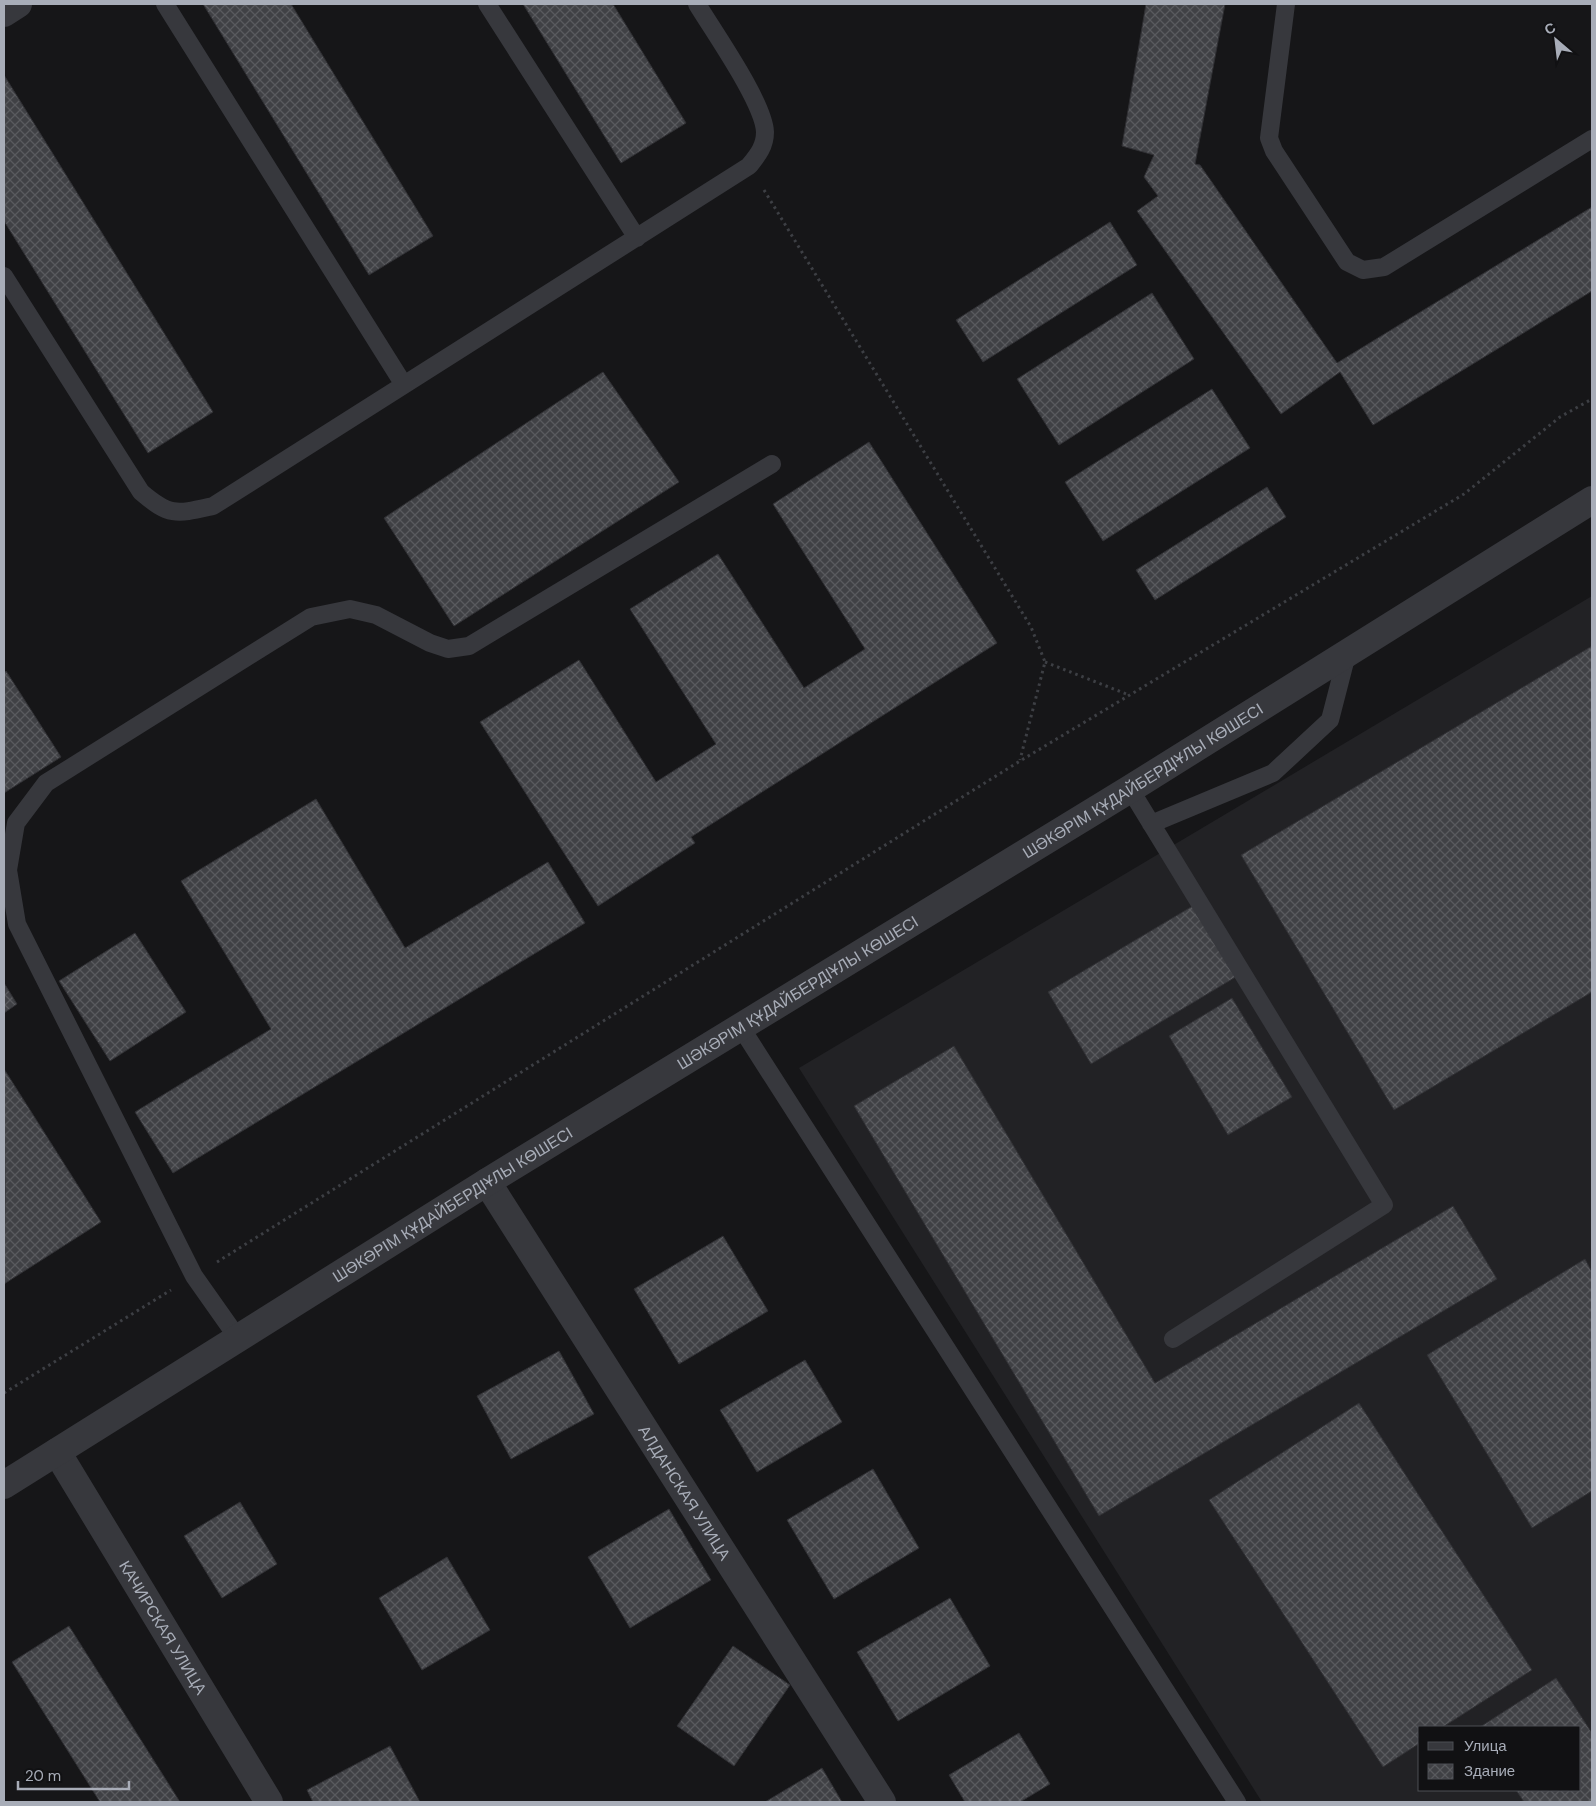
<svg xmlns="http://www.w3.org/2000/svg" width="1596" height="1806" viewBox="0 0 1596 1806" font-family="'DM Sans',sans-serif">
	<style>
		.built { fill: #222225; fill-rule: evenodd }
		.building { fill: url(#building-cross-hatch); stroke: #303034 }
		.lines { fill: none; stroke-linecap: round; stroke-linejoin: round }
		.path { stroke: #3d3f44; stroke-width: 3; stroke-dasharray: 2.5 4; stroke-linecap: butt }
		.service { stroke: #37383d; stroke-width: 18 }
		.minor { stroke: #37383d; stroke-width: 28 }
		.labels { text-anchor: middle; stroke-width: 4; stroke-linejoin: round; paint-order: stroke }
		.street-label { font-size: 16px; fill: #a8adb8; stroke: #111113 }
	</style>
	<defs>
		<pattern id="building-cross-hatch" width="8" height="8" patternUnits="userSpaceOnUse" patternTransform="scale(1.25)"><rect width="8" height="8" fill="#404145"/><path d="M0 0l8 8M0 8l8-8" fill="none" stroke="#595a5e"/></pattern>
	</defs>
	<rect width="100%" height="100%" fill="#161618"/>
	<path class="built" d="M1592,596V1802H1262L799,1068ZM1420,1727H1580V1790H1420Z"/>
	<path class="building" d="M203,4H291L433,236L369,275Z
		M523,4H613L686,123L621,163Z
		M1146,4H1225L1195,164L1200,165L1337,363L1592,207V291L1373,425L1340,372L1281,414L1137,211L1158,196L1144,177L1154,155L1122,146Z
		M4,75L213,412L148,453L4,221Z
		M1110,222L1137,265L983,362L956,320Z
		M1152,293L1194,359L1059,445L1017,379Z
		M603,372L679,482L454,626L384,518Z
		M1212,389L1250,448L1103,541L1065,482Z
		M869,442L997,643L691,837L695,843L598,906L480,722L579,660L656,782L716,744L630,609L718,554L804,688L865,649L773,504Z
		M1267,487L1286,517L1155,600L1136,570Z
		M1592,646V992L1394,1110L1241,855Z
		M6,671L61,757L4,793V673Z
		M316,799L405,948L548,862L585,923L173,1173L135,1112L271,1029L181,881Z
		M1196,904L1239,975L1091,1064L1048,992Z
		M135,933L186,1012L110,1061L59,981Z
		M4,983L17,1004L4,1013Z
		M1232,998L1292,1097L1228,1135L1169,1036Z
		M954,1046L1155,1383L1453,1206L1497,1279L1099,1516L854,1106Z
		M4,1069L101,1222L4,1284L5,1192Z
		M723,1236L768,1311L679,1364L634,1289Z
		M1585,1259L1592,1272V1491L1532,1528L1427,1355Z
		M559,1351L594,1414L511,1459L477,1396Z
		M805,1360L842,1422L757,1472L720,1410Z
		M1359,1403L1532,1670L1443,1727H1420V1743L1383,1767L1209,1500Z
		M873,1469L919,1548L834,1599L787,1520Z
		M240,1502L277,1564L222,1598L184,1536Z
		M669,1509L711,1580L630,1628L588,1557Z
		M447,1557L490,1630L422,1670L379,1598Z
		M950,1598L990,1666L898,1721L857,1652Z
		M69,1626L180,1802H100L12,1662Z
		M733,1646L790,1685L734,1766L677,1726Z
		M1556,1678L1592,1733V1802H1524L1516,1790H1580V1727H1480Z
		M1019,1733L1050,1784L1020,1802H965L949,1775Z
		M390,1746L420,1802H313L307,1790Z
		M822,1768L842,1802H765Z"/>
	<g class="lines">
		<path class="path" d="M764,190L1031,627L1045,662L1020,760
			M1045,662L1129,695
			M217,1262L1020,761L1464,494L1560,417L1592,399
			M4,1393L171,1290"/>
		<path class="service" d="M165,4L404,385
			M487,4L637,238
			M1286,4L1269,138L1274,151L1347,262L1363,270L1384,267L1592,139
			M4,276L141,492C170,517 177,514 213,506L749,166C757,156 765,147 765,132C764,103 714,32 697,4
			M1130,789L1384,1205L1173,1339
			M1151,824L1273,773L1330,720L1347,654
			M740,1026L1237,1802
			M237,1337L194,1276L17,924L8,870L16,823L46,783L311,617L350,609L376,615L430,643L448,649L469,646L772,464"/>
		<g class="minor">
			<path d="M4,13L18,4"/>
			<path id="s1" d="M487,1182L882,1802"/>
			<path id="s2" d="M57,1452L269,1802"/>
			<path id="s3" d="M4,1485L487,1182L1130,789L1592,500"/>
		</g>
	</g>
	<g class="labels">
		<g class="street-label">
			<text dy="6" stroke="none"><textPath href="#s3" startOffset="1339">ШӘКӘРІМ ҚҰДАЙБЕРДІҰЛЫ КӨШЕСІ</textPath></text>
			<text dy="6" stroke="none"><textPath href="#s3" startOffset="934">ШӘКӘРІМ ҚҰДАЙБЕРДІҰЛЫ КӨШЕСІ</textPath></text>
			<text dy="6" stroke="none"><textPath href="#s3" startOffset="529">ШӘКӘРІМ ҚҰДАЙБЕРДІҰЛЫ КӨШЕСІ</textPath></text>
			<text dy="6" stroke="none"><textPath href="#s1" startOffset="368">АЛДАНСКАЯ УЛИЦА</textPath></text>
			<text dy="6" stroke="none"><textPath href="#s2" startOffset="205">КАЧИРСКАЯ УЛИЦА</textPath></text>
		</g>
	</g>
	<rect width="1596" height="1806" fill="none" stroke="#a8adb8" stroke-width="10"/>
	<rect x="1418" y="1726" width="162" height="65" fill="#111113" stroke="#4d4f55"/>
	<rect x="1428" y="1742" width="25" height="8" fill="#37383d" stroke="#4d4f55"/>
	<text x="1464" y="1751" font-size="15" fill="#a8adb8">Улица</text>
	<rect x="1428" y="1764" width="25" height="15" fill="url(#building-cross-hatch)" stroke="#4d4f55"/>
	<text x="1464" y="1776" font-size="15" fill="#a8adb8">Здание</text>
	<g transform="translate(1556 40) rotate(332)" stroke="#111113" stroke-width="4" paint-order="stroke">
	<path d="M0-4L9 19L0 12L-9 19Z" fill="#a8adb8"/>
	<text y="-8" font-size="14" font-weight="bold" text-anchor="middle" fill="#a8adb8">С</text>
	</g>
	<path d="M18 1781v8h111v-8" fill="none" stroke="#a8adb8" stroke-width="2.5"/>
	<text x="25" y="1781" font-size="15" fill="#a8adb8" stroke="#111113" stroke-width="4" paint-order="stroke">20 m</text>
</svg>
